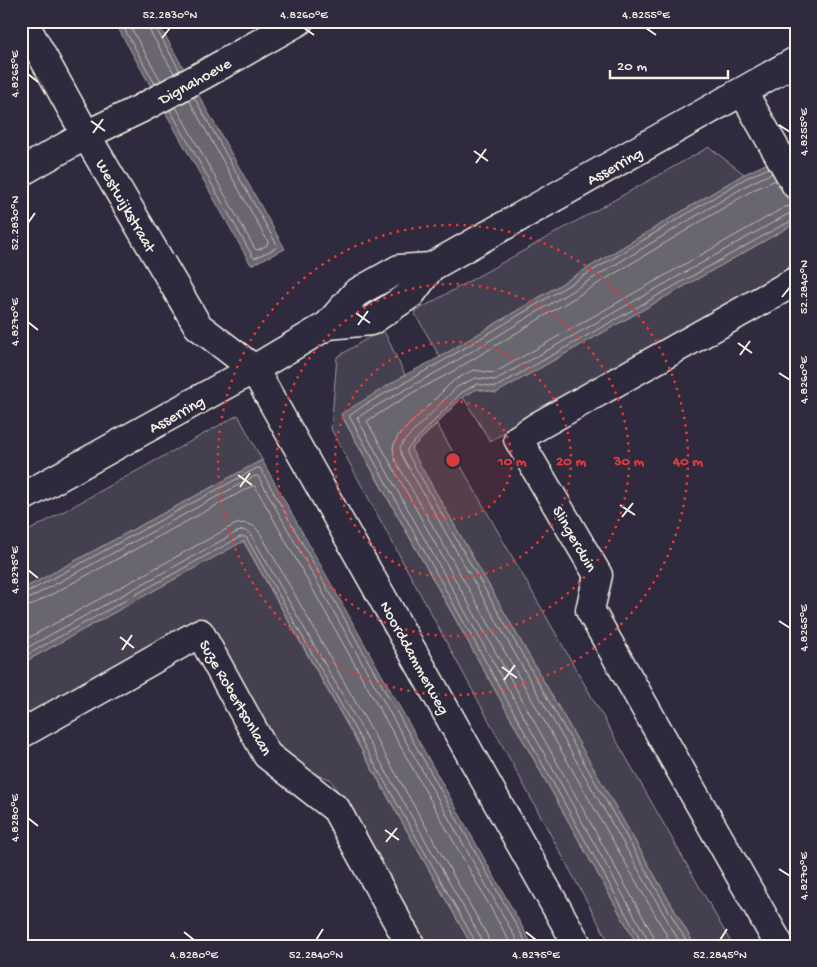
<svg xmlns="http://www.w3.org/2000/svg" width="817" height="967" viewBox="0 0 817 967" font-family="'Gochi Hand',sans-serif">
	<style>
		.green { fill: #454050; stroke: #9c989c }
		.water { fill: #6a6670; stroke: #a19ea0 }
		.lines { fill: none; stroke-linecap: round; stroke-linejoin: round }
		.shore { stroke: #bdb9b8; stroke-width: 1 }
		.street-casing { stroke: #f4f1e8; stroke-width: 31 }
		.secondary-casing { stroke: #f4f1e8; stroke-width: 31 }
		.street { stroke: #2f2a3d; stroke-width: 28 }
		.secondary { stroke: #2f2a3d; stroke-width: 28 }
		.ticks { fill: none; stroke: #f4f1e8; stroke-width: 2 }
		.ring { fill: none; stroke: #d93c3b; stroke-width: 2.5; stroke-dasharray: 2.5 5 }
		.labels { text-anchor: middle; stroke-width: 4; stroke-linejoin: round; paint-order: stroke }
		.street-label { font-size: 16px; fill: #f4f1e8; stroke: #2f2a3d }
		.centre { fill: #d93c3b; stroke: #2f2a3d; stroke-width: 2.5 }
		.ring-label { font-size: 15px; text-anchor: middle; font-weight: bold; fill: #d93c3b; stroke: #2f2a3d; stroke-width: 4; stroke-linejoin: round; paint-order: stroke }
		.neatline { fill: none; stroke: #f4f1e8; stroke-width: 2 }
		.ticks-label { font-size: 12px; text-anchor: middle; fill: #f4f1e8 }
	</style>
	<rect width="100%" height="100%" fill="#2f2a3d"/>
	<filter id="ink" filterUnits="userSpaceOnUse"><feTurbulence type="fractalNoise" baseFrequency=".02" numOctaves="2"/><feDisplacementMap in="SourceGraphic" scale="10" xChannelSelector="R" yChannelSelector="G"/><feConvolveMatrix kernelMatrix="1 2 1 2 8 2 1 2 1" color-interpolation-filters="sRGB"/></filter>
	<g filter="url(#ink)">
		<path class="green" d="M709,147L744,174L440,357L414,312Z
			M796,223V257L783,274L490,441L463,397L477,389L496,393Z
			M383,329L405,375L341,415L638,946H611L331,429L337,357Z
			M238,415L262,460L21,590V535Z
			M437,424L733,946H695L411,449Z
			M243,541L472,946H428L356,821L330,779L298,770L276,754L199,624L21,725V664Z"/>
		<path class="water" d="M114,21H157L285,249L251,265Z
			M796,150V223L496,393L477,389L463,397L411,449L695,946H638L341,414L405,375L440,357L744,174Z
			M262,460L533,946H472L244,541L21,664V590Z"/>
		<g class="lines">
			<path class="shore" d="M120,21L155,84
				M127,21L161,81
				M147,21L148,28L174,73
				M153,21L154,25L180,71
				M176,107L255,249L258,250L267,245L268,242L189,100
				M170,110L253,257L255,258L276,248L277,245L194,97
				M21,594L26,593L257,468H260L528,946
				M21,600L28,599L255,476H258L520,946
				M21,608L32,605L252,486H255L512,946
				M21,642L234,525C245,521 254,524 260,533L487,935L490,946
				M21,651L237,532L243,530L250,533L481,938L482,946
				M21,658L240,537H246L475,941L476,946
				M642,946L641,941L349,416L366,404L443,361L746,178L769,168
				M648,946L647,938L357,418L369,410L446,367L749,184L772,173
				M656,946L653,935L367,421L414,392L450,373L753,190L776,180
				M673,946L395,460L393,447L398,436L453,381L473,370L494,373L785,207L796,205
				M682,946L402,456L400,448L404,441L457,387L475,378L495,380L788,214L796,212
				M689,946L407,453V449L461,393L477,384L496,387L777,228L796,219"/>
			<g class="street-casing">
				<path id="street" d="M23,21L86,135L198,326L254,369
					M743,92L796,185
					M21,172L86,135L140,109L205,74L299,21
					M21,734L200,633L267,755L336,809L411,946
					M780,946L590,610L598,575L518,439L538,426L796,281"/>
			</g>
			<g class="secondary-casing">
				<path id="secondary" d="M328,325L371,321L411,294L431,267L796,61
					M254,369L578,946
					M21,498L254,369L328,325L356,293L399,269L431,267"/>
			</g>
			<use href="#street" class="street"/>
			<use href="#secondary" class="secondary"/>
		</g>
	</g>
	<path class="ticks" d="M304,28L314,35M646,28L656,35M162,38L170,28M28,74L38,82M91,121L105,131M779,125L790,132M93,133L103,119M474,151L488,161M476,163L486,149M28,223L35,213M782,297L790,287M356,313L370,323M28,322L38,330M358,325L368,311M738,343L752,353M740,355L750,341M779,373L790,380M238,475L252,485M240,487L250,473M620,505L635,515M622,517L633,503M28,570L38,578M779,621L790,628M120,637L134,648M122,650L132,635M502,667L517,678M504,680L515,665M28,818L38,826M385,830L399,840M386,842L397,828M779,869L790,876M184,932L194,940M526,932L536,940M316,940L323,929M720,940L727,929"/>
	<circle cx="453" cy="460" r="59" fill="#d93c3b" fill-opacity=".12"/>
	<g class="ring">
		<circle cx="453" cy="460" r="59"/>
		<circle cx="453" cy="460" r="118"/>
		<circle cx="453" cy="460" r="176"/>
		<circle cx="453" cy="460" r="235"/>
	</g>
	<g class="labels">
		<g class="street-label">
			<text transform="translate(194 80) rotate(-29)" y="6">Dignahoeve</text>
			<text transform="translate(614 165) rotate(-29)" y="6">Asserring</text>
			<text transform="translate(127 205) rotate(60)" y="6">Westwijkstraat</text>
			<text transform="translate(176 413) rotate(-29)" y="6">Asserring</text>
			<text transform="translate(576 538) rotate(60)" y="6">Slingerduin</text>
			<text transform="translate(416 657) rotate(61)" y="6">Noorddammerweg</text>
			<text transform="translate(237 697) rotate(60)" y="6">Suze Robertsonlaan</text>
		</g>
	</g>
	<circle cx="453" cy="460" r="8" class="centre"/>
	<g class="ring-label">
		<text x="512" y="465">10 m</text>
		<text x="571" y="465">20 m</text>
		<text x="629" y="465">30 m</text>
		<text x="688" y="465">40 m</text>
	</g>
	<rect width="817" height="967" fill="none" stroke="#2f2a3d" stroke-width="55"/>
	<path d="M610 70v8h118v-8" fill="none" stroke="#f4f1e8" stroke-width="2.5"/>
	<text x="617" y="70" font-size="15" fill="#f4f1e8" stroke="#2f2a3d" stroke-width="4" paint-order="stroke">20 m</text>
	<rect x="28" y="28" width="762" height="912" class="neatline"/>
	<g class="ticks-label">
		<text x="170" y="18">52.2830°N</text>
		<text x="304" y="18">4.8260°E</text>
		<text x="646" y="18">4.8255°E</text>
		<text transform="translate(14 74) rotate(-90)" y="4">4.8265°E</text>
		<text transform="translate(803 132) rotate(-90)" y="4">4.8255°E</text>
		<text transform="translate(14 223) rotate(-90)" y="4">52.2830°N</text>
		<text transform="translate(803 287) rotate(-90)" y="4">52.2840°N</text>
		<text transform="translate(14 322) rotate(-90)" y="4">4.8270°E</text>
		<text transform="translate(803 380) rotate(-90)" y="4">4.8260°E</text>
		<text transform="translate(14 570) rotate(-90)" y="4">4.8275°E</text>
		<text transform="translate(803 628) rotate(-90)" y="4">4.8265°E</text>
		<text transform="translate(14 818) rotate(-90)" y="4">4.8280°E</text>
		<text transform="translate(803 876) rotate(-90)" y="4">4.8270°E</text>
		<text x="194" y="958">4.8280°E</text>
		<text x="316" y="958">52.2840°N</text>
		<text x="536" y="958">4.8275°E</text>
		<text x="720" y="958">52.2845°N</text>
	</g>
</svg>
